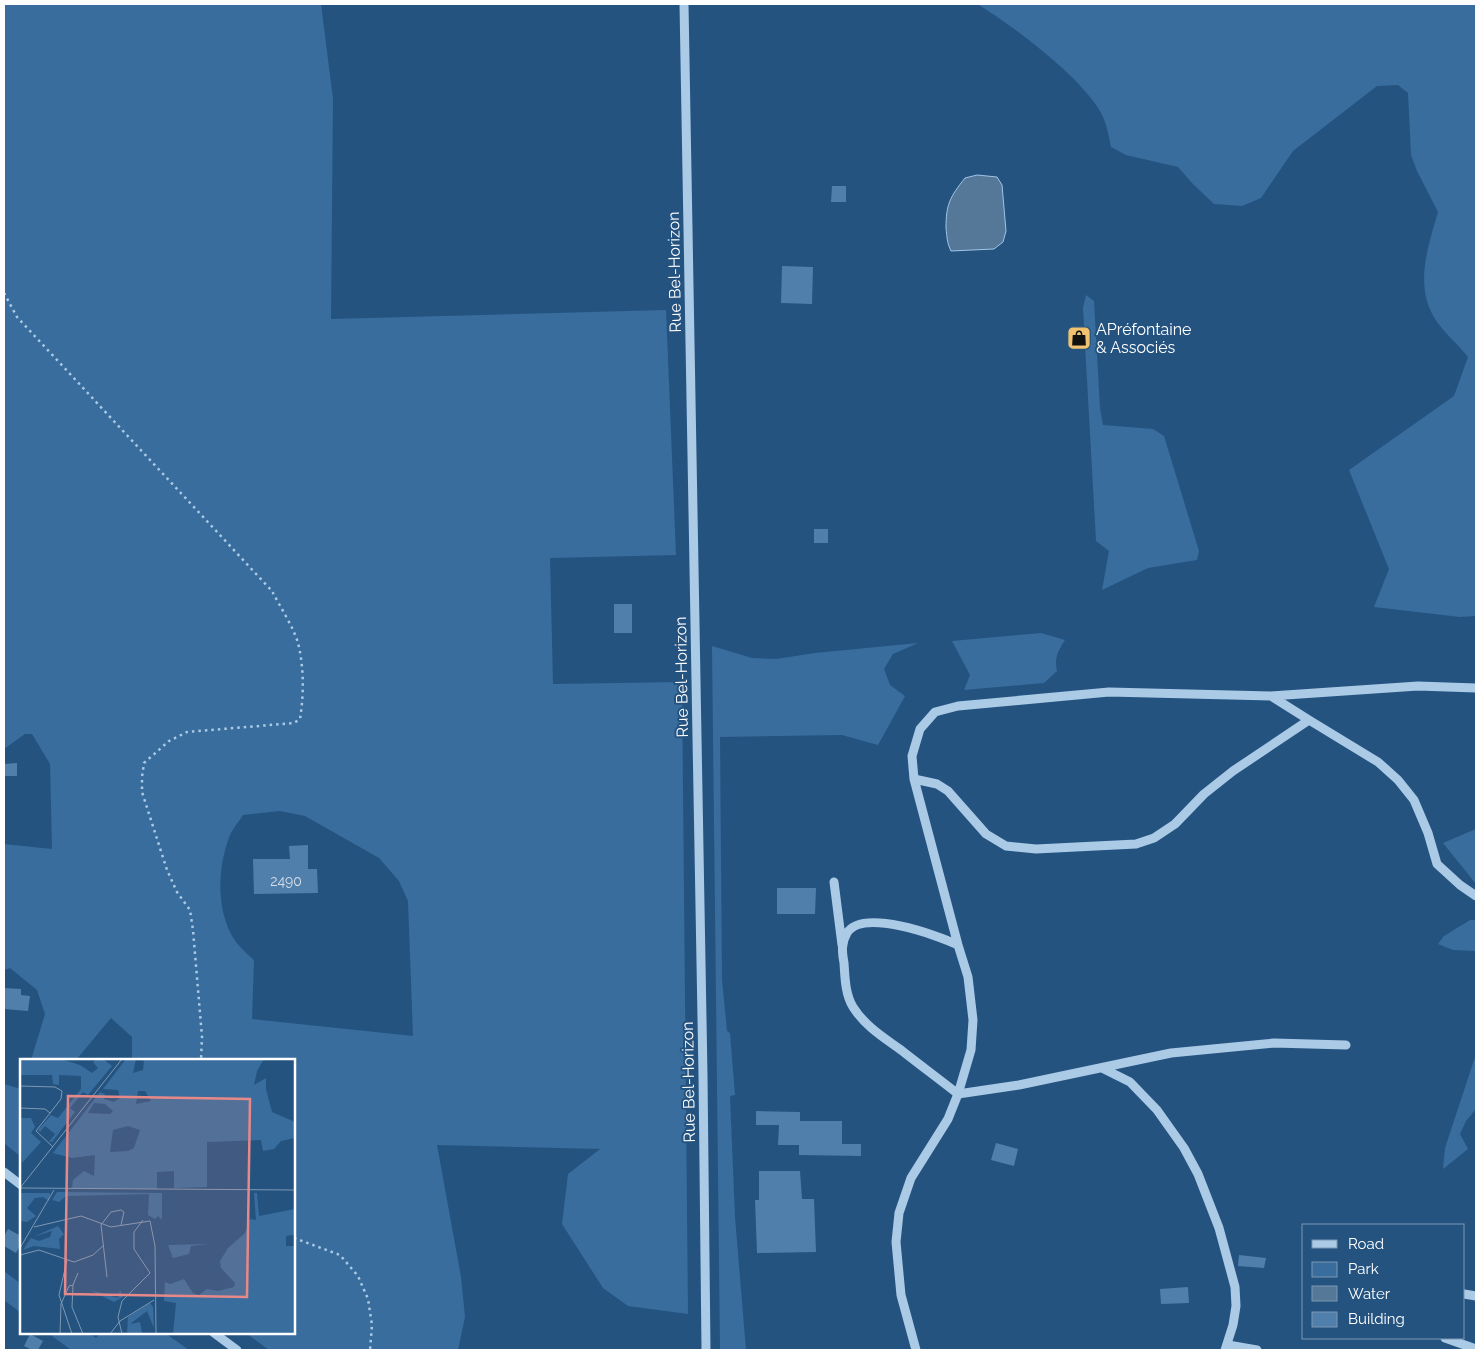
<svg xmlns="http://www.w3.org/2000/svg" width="1480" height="1354" viewBox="0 0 1480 1354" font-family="Raleway,sans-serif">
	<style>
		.green { fill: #396d9d; fill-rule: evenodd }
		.water { fill: #567898; stroke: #9fc6e7 }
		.building { fill: #517fab }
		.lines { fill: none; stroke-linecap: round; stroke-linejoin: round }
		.path { stroke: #abcae6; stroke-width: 2.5; stroke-dasharray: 2.5 4; stroke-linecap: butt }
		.minor { stroke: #abcae6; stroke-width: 9 }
		.labels { text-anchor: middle; stroke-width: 4; stroke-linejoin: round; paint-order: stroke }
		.number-label { font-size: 14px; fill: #d4dfea }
		.street-label { font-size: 16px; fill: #fff; stroke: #245380 }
		.poi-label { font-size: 16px; fill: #fff; stroke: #245380; text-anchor: start }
		.inset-road { fill: none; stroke: #7c98b3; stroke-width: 1 }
		.view { fill: #e88989; fill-opacity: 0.15; stroke: #e88989; stroke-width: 2.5 }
		.inset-edge { fill: none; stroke: #fff; stroke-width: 2.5 }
	</style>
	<rect width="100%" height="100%" fill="#245380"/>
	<path class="green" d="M4,4H321L333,99L331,319L666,310L676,555L550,558L553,684L682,682L688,1314L628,1306L603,1288L562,1224L568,1174L600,1149L437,1145L461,1277L465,1317L458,1350H269L246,1333H294V1060H132V1037L111,1018L76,1060H31L45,1014L37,990L10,968L4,970V844L52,849L50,764L32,734H25L4,749ZM280,811L305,816L379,858L399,881L408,901L413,1036L252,1019L254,960C246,953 236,944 231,934C216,905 218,865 230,835C233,828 239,822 243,815Z
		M977,4H1476V616L1460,617L1374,607L1389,569L1349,470L1454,396L1468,357C1458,344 1444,333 1435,319C1414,285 1428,247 1438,212L1417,171L1411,155L1408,93L1398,85L1377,86L1293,151L1261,198L1242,206L1214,204L1193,184L1178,167L1126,155L1111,147C1109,137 1107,126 1103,117C1087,81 1011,24 977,4Z
		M1086,295L1094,301L1100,408L1103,425L1153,429L1164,436L1199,551L1197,560L1148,568L1102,590L1109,551L1096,541L1083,308Z
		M1041,633L1065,640C1058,651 1054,658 1057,671L1044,683L964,690L970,675L952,641Z
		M918,643L893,654L884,669L890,685L905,696L878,745L842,735L720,737L722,980L727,1031L730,1033L735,1095L730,1096L735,1217L746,1350H720L712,646L752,658L776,659L815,653Z
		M1476,829V884L1443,843Z
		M1470,920H1476V951L1453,950L1438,944L1444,936Z
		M1476,1054V1109L1466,1121L1460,1134L1468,1149L1443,1169L1445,1148Z
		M4,1084L21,1089V1157L4,1143Z
		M4,1271L21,1284V1313L4,1300Z
		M48,1333H89L96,1338L100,1333H165L189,1350H71Z"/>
	<path class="water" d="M977,175L997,177L1002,185L1006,231L1003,242L994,249L951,251C947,243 947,237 946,228C946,204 950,197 965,178Z"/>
	<path class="building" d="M832,186H846V202H831Z
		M782,266L813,267L812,304L781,303Z
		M814,529H828V543H814Z
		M614,604H632V633H614Z
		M17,763V776H4V764Z
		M308,845V869H317L318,893L254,894L253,859H290L289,846Z
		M777,888H816L815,914H777Z
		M4,988L21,989V995L30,996L28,1011L4,1009Z
		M756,1111L800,1112V1121H842V1144H861V1156L799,1155V1145H778L779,1125H756Z
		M996,1143L1018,1149L1014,1166L991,1160Z
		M759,1171H800L802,1199H814L816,1252L757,1253L755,1200H759Z
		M8,1229L21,1236V1244L16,1253L4,1246V1236Z
		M1239,1255L1266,1258L1264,1268L1238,1266Z
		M1188,1287L1189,1303L1161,1304L1160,1289Z
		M30,1334L43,1341L38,1350H32L24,1346Z"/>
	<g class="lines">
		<path class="path" d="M4,293L17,317L272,591C279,605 294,628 298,643C304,667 304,694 300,719L294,723L187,732L169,741L144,763L142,777V792L167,870L177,892L190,910L193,930L202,1037L201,1060
			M294,1238L340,1255L358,1276L368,1299L372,1325L370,1350"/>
		<path class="minor" d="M684,4L703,1075L706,1350
			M1271,696L1309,720
			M914,779L937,784L948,791L986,834L1006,846L1036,849L1136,844L1154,838L1175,824L1204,794L1233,771L1309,720L1378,762L1398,780L1414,800L1428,833L1437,864L1460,885L1476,896
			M834,882L842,945
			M958,945C937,935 862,908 847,933C841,943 842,952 844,963C845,977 845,994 853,1007C865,1026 883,1037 901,1050C920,1065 939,1079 958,1094L1019,1085L1171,1053L1274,1043L1346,1045
			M1102,1068L1130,1082L1157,1110L1184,1148L1198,1174L1219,1228L1235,1287L1236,1306L1233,1325L1225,1350
			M4,1172L21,1185
			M1464,1294L1476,1296
			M214,1333L237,1350
			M1445,1338L1476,1349
			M1228,1345L1257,1350
			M916,1350L901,1295L896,1242L899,1213L911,1178L948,1119L958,1094L971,1050L973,1020L968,977L958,945L914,779L912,756L920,729L935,712L958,706L1109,692L1271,696L1418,686L1476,688"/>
	</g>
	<defs>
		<g id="shop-square" transform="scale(1.25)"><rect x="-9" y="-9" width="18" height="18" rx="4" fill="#f0c26f" stroke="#245380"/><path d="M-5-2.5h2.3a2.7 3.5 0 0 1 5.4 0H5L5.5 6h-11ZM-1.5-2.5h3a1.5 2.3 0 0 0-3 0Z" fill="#111"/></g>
	</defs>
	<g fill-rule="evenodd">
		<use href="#shop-square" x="1079" y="338"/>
	</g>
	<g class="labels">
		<g class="number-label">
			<text x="286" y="886">2490</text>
		</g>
		<g class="street-label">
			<text transform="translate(674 272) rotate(-91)" y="6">Rue Bel-Horizon</text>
			<text transform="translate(681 677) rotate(-91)" y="6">Rue Bel-Horizon</text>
			<text transform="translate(688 1082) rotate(-91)" y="6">Rue Bel-Horizon</text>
		</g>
		<g class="poi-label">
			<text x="1096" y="335">APréfontaine<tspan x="1096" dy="18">&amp; Associés</tspan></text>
		</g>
	</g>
	<g transform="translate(20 1059)">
		<rect width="275" height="275" fill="#245380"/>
		<path d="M0,0H41L60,6L72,14L78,9L73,3L76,0H83L92,7L68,36L63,33L50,49L55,53L32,83H29L35,75L25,67L20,73L18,71L31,56L38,59L61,30V17L39,16V26L33,25L32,16H0ZM106,0H116L113,14L123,11L124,2L118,0H244L237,12L234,26L246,19V30L252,53L275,63V79L261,82L254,90L243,92L241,81L187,83V128L154,129V112L137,113V130L52,129L53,121L64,112L74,117L75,96L52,99L33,94L80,33L85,35L84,40L94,43L100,39L98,31L83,30ZM118,32H125L131,42L116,45ZM74,44L85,45L93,52L90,55L68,54ZM108,67L120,71L114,89L108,92L90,93L93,71ZM0,59H11L15,68L11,74L21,83L2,104ZM37,133L142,134V161L138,157L135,160L128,156L129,135L46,137L39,143L32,141ZM0,134H30V135L29,142L23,138L15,139L7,149L16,157L7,163L0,162ZM234,134H237L239,157L275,150L274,176L266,177V187H275V275H153L156,244L144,242L145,223L150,225L164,220L173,234L179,236L187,230L198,232L214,228L215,224L201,209L200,202L208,189L225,174L230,160L236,161ZM38,167L44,175L39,180L40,190L14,187L3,191L11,179L19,182L30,178L32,172L13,178ZM188,185L171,187L169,195L153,199L148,186ZM70,231L98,239L100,231L103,238L94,243ZM130,244L133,248L134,269L127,252L110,265L120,263L122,274L126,275H107L108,258Z" fill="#396d9d" fill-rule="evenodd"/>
		<path class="inset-road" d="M0,27L35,28L42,32L41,40L16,72L33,88M0,49L25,50L30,54M0,129L102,0M1,129L275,131M14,168L61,157L91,168L130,162L135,187L136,275M0,189L34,131M0,196L19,191L54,203L73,196L84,186M47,201L39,236L52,275M58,214L53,226L52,248L63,275M87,218L81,166L91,153L101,151L104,153L101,166M40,275L41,245L49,227L53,226M90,275L100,262L134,241M102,275L98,258L102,242L130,214L114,190V173L123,161"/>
		<path class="view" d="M48,37L230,40L227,238L45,235Z"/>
		<rect width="275" height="275" class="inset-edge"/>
	</g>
	<rect width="1480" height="1354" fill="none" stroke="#ffffff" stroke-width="10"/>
	<rect x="1302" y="1224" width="162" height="115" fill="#245380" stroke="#7c98b3"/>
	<rect x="1312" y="1240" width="25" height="8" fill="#abcae6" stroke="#7c98b3"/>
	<text x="1348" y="1249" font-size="15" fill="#ffffff">Road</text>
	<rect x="1312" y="1262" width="25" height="15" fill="#396d9d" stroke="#7c98b3"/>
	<text x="1348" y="1274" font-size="15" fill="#ffffff">Park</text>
	<rect x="1312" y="1286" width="25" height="15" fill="#567898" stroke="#7c98b3"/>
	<text x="1348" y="1299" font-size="15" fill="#ffffff">Water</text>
	<rect x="1312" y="1312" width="25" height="15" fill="#517fab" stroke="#7c98b3"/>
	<text x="1348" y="1324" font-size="15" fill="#ffffff">Building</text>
</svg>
